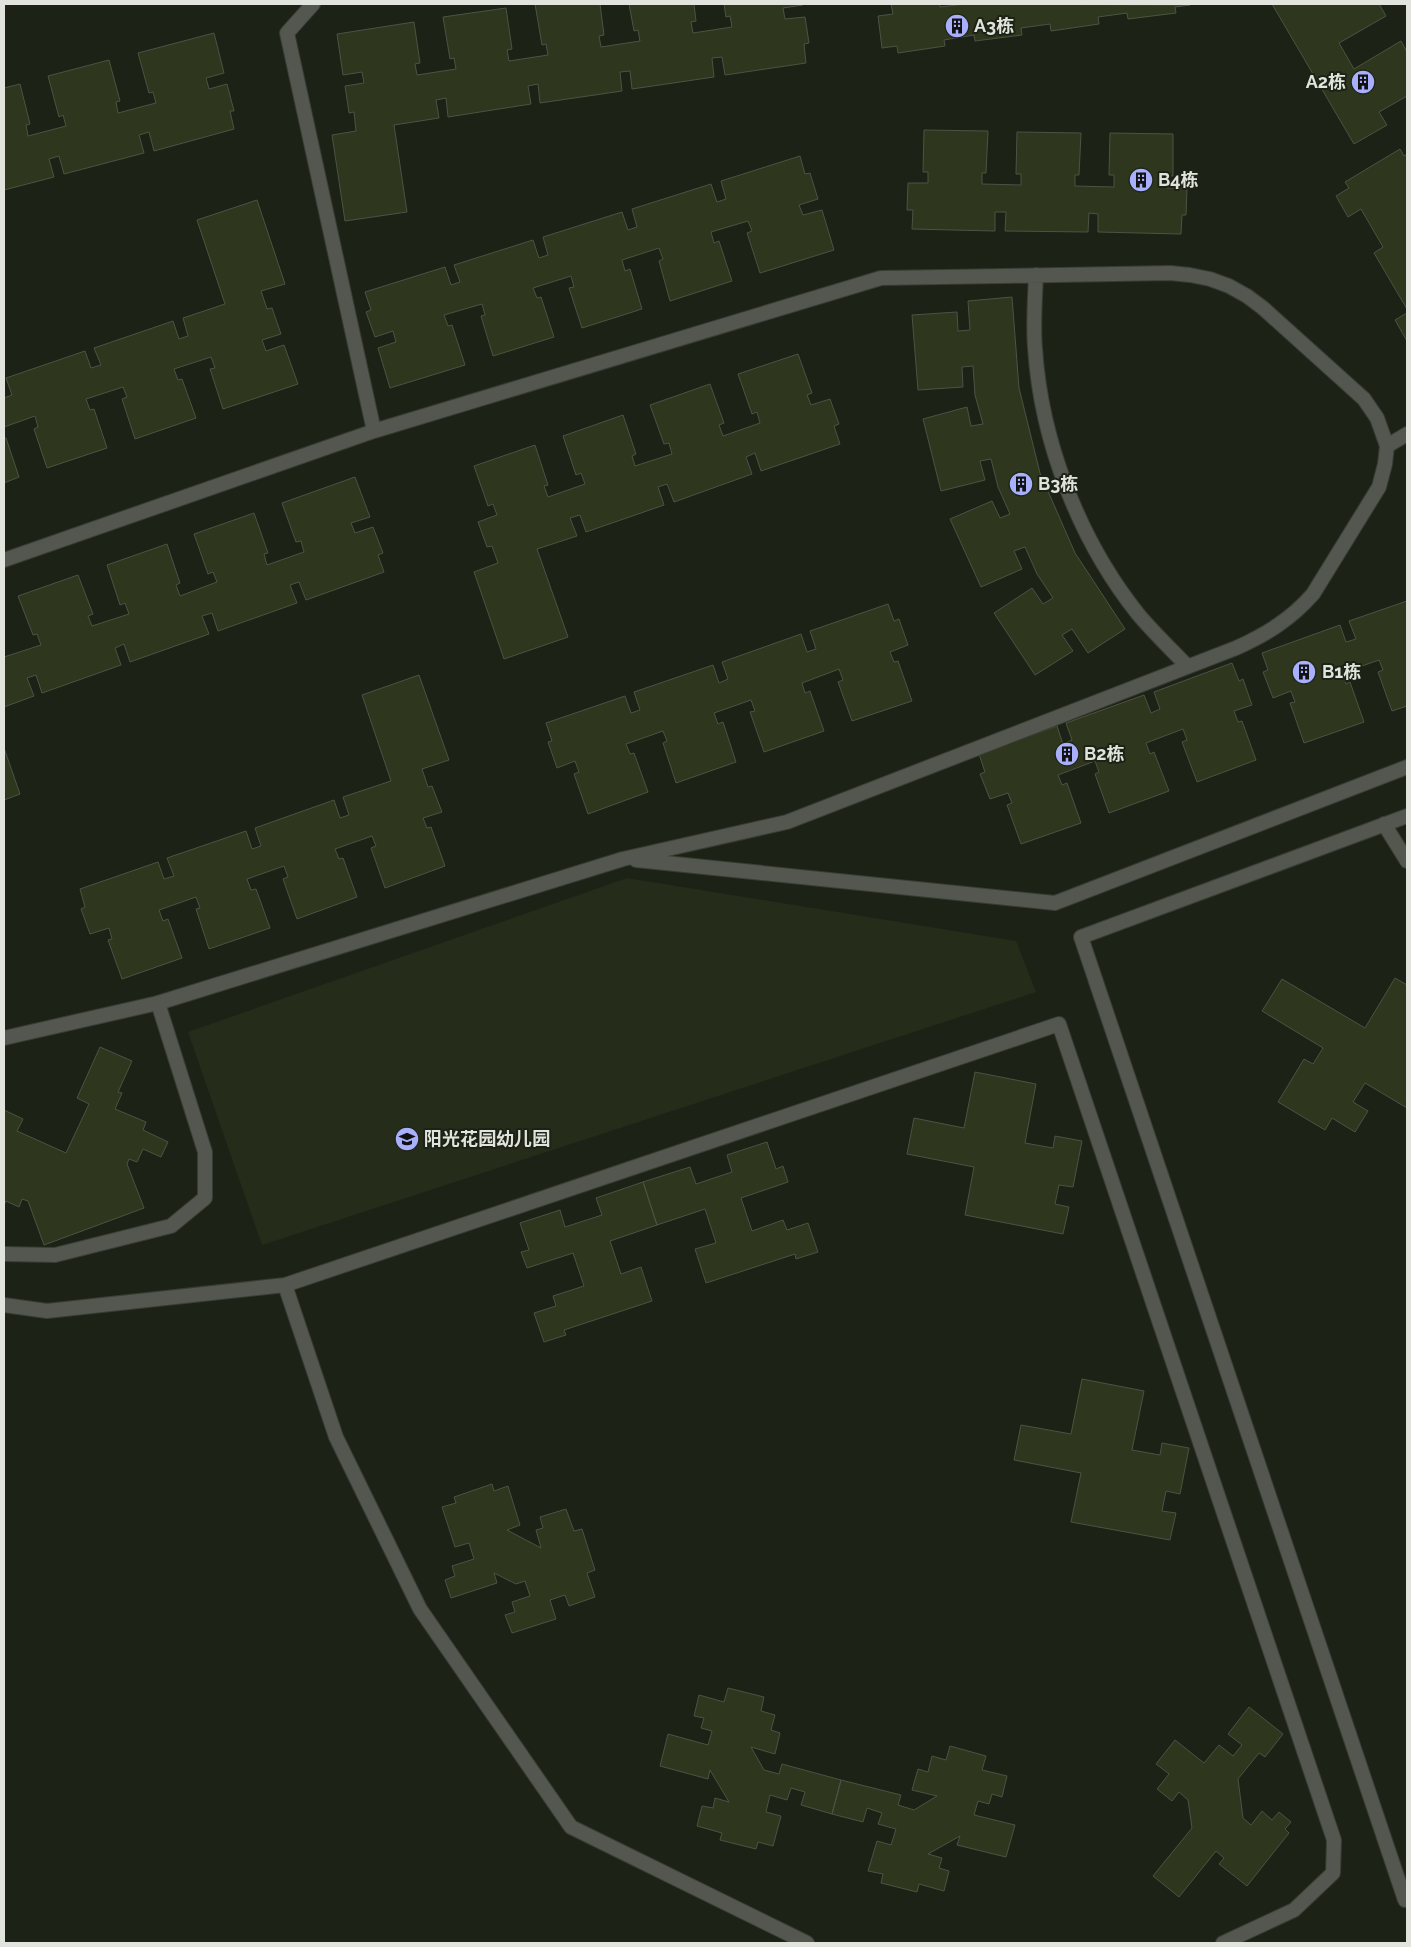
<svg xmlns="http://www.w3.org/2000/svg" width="1411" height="1947" viewBox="0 0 1411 1947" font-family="Raleway,'Noto Sans SC',sans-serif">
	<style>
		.built { fill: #262c1a }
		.building { fill: #2e371d; stroke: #4d5245 }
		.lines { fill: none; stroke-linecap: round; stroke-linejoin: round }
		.service-casing { stroke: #383d32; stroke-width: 16 }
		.minor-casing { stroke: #383d32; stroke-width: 16 }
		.service { stroke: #545650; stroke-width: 14 }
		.minor { stroke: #545650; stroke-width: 14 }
		.labels { text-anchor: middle; stroke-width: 4; stroke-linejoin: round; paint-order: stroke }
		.poi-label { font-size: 18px; font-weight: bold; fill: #e1e4dc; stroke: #1d2216; text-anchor: start }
	</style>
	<rect width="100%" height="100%" fill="#1d2216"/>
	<path class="built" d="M627,878L1016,941L1036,992L262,1245L188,1032Z"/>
	<path class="building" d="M535,4H600L604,35L599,36L601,47L640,41L638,30L634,31L629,4H694L696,21L691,22L693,33L732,27L730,16L726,17L724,4H802L803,5L783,8L785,19L805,17L809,43L804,44L806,63L725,75L722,57L712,58L714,77L632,89L630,71L620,72L622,91L540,103L538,84L528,86L531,104L448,117L446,98L436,100L439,118L394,125L407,212L345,221L332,135L356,131L354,112L349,113L345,86L364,83L362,72L343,75L337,34L414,22L420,63L415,64L417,75L456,69L454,58L450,59L443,17L506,8L512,49L507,50L509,61L548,55L546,44L542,45Z
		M891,4H940V7L965,4L1190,5L1175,7L1176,13L1128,19L1127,13L1098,17L1099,24L1051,31L1050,24L1021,28L1022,35L975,41L974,35L944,40L945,46L898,53L897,46L882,48L878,16L893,14Z
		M1272,4H1379L1386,16L1339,43L1354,69L1401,41L1407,52V96L1379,112L1387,125L1354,144Z
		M214,33L224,73L206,78L209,89L227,84L234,111H230L234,129L154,151L149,132L139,135L144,153L64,174L59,156L49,159L54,177L4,190V88L20,84L30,124L26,125L28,136L66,126L63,115L59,117L48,76L109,60L120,101L116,102L118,113L156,103L153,92L149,93L138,53Z
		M924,130L988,131L986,173H982V184L1021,185V174H1016L1017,132L1081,133L1079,175H1075V186L1114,187V175H1109L1110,133L1173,134V176H1168L1167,188H1187L1186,215H1182L1181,234L1098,232V214L1089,213L1088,232L1005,231L1006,212H995V231L912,229L913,210H907L908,183H928V172H923Z
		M1400,149L1404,156L1407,154V309L1374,253L1383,247L1361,209L1348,217L1336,196L1349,188L1345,182Z
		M800,156L805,174L810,173L818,199L799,205L803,215L822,210L834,250L760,273L747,233L752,231L748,221L711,232L714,243L719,241L732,281L670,301L659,261L663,259L659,248L622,260L625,271L630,269L642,309L582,328L569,288L574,287L571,276L533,288L537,298L541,297L554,337L493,356L481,316L485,315L482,304L444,315L448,326L452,325L465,365L390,388L378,348L396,342L393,331L375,337L366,312L371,310L365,292L445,267L451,285L460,282L454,265L533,240L539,258L548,255L543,237L622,212L628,230L637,227L632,209L711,184L717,202L726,199L721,181Z
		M257,200L285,284L261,291L267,309L272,308L281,334L262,340L266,351L284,345L298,384L223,409L210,369L215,368L211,357L174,369L178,380L182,379L196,418L135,439L122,399L127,397L123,387L86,399L90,410L94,409L107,448L47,468L34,429L38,427L35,416L4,427V398L12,395L6,378L85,351L91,368L101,365L94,348L173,321L179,339L188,336L183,318L225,304L197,220Z
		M1012,297L1019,388L1040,473L1075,553L1125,629L1088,653L1072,629L1062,635L1073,651L1035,675L994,613L1032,588L1043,604L1053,598L1037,574L1025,547L1014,551L1022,569L981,587L950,519L992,501L1000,518L1010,514L998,487L991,459L980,461L985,480L941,491L923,419L967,407L971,426L983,424L975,395L973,366L962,367L963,387L918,390L912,315L957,312L958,331L970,330L968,301Z
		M1407,313V341L1395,320Z
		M798,354L812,393L807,395L811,405L830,399L839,424L834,426L840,444L761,471L755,453L746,457L752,474L674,502L667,484L658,487L664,505L586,532L580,515L570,518L577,536L537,549L568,637L504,659L474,572L498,563L492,546L487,547L478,522L497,515L493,504L488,506L474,466L535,445L548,485L544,486L548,497L585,484L581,473L576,475L563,436L623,415L636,454L632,456L635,466L672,454L669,443L664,444L650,405L710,384L724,423L719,425L723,436L760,423L757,412L752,414L738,374Z
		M4,438H6L19,477L4,483Z
		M355,477L370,517L351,523L355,533L373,527L383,553L378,555L384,572L306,600L299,582L290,585L297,603L218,631L212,613L202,616L209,634L130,662L124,644L115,648L121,665L42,693L36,675L27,678L34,696L4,707V657L41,645L37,634L33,635L18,596L78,575L93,614L88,616L92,626L129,614L125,603L120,605L107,565L167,544L180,583L176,585L180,596L217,582L213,572L208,574L194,534L254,513L268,553L264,554L267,565L304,552L301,541L296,542L282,503Z
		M1407,601V706L1392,711L1378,672L1383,670L1379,660L1342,673L1346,684L1350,682L1364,722L1304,743L1290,703L1295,702L1291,691L1273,698L1263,672L1268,670L1262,653L1340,625L1346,642L1356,639L1349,621Z
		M888,604L894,621L899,619L908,645L890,652L894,662L898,661L912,701L852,721L838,682L843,680L839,669L802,683L805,693L810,691L824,731L764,752L750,712L755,711L751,700L714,713L718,724L723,722L736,762L676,783L663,743L667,741L663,731L626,744L630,754L634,753L648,792L588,814L574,774L579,772L575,761L557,768L548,742L552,741L546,723L625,696L631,713L640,710L634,692L713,665L719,683L728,679L722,662L801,634L807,652L816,649L810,631Z
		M1232,663L1239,681L1243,679L1252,705L1234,711L1238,722L1242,721L1256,760L1197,782L1182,742L1187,740L1183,729L1146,743L1150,754L1154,752L1169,791L1109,813L1095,774L1099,772L1095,761L1058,775L1062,785L1067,783L1081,823L1021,844L1007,805L1012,803L1008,793L990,799L980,774L985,772L979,754L1057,726L1063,744L1072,740L1066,723L1144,695L1151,713L1160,709L1154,692Z
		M419,675L449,760L422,769L428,787L432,786L442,812L423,818L427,828L431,827L445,866L385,888L371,848L376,846L372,836L335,849L339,859L343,858L357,897L297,919L283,879L288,877L284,866L247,879L251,890L256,889L270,928L209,949L196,909L200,908L196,897L159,910L163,921L168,919L182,958L122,979L108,940L112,939L109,928L90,934L81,909L85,907L80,889L158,862L164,879L174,876L167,858L246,831L252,849L261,846L255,828L334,800L340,818L349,815L343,797L391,781L362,695Z
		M4,748L20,794L4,800Z
		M1395,978L1407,985V1108L1365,1083L1353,1102L1368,1111L1355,1132L1332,1118L1325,1130L1278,1102L1304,1059L1313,1064L1323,1048L1262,1011L1282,979L1365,1028Z
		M100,1047L132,1061L118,1092L122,1093L115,1109L146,1122L143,1130L168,1142L161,1157L143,1149L137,1162L129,1159L127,1164L144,1208L44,1245L28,1201L22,1199L19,1207L6,1201L4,1205V1110L23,1119L17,1131L66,1153L89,1104L77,1098Z
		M975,1072L1036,1084L1025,1143L1053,1148L1055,1136L1082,1141L1073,1187L1059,1185L1055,1204L1069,1207L1063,1234L965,1215L974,1167L907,1154L914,1118L964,1128Z
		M767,1142L776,1169L783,1166L788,1182L741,1198L752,1231L783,1220L787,1230L808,1223L818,1252L796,1259L795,1254L706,1283L695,1249L716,1243L705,1209L657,1225L643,1182L690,1167L696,1184L732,1172L727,1155Z
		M643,1182L657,1225L610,1241L621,1274L641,1267L652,1301L564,1330L566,1335L544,1342L534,1313L556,1306L553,1296L584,1286L573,1253L527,1268L521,1252L529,1250L520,1223L560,1210L565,1227L602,1215L596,1198Z
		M1082,1379L1144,1391L1132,1450L1160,1455L1162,1443L1189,1448L1180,1494L1166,1491L1162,1511L1176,1513L1170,1540L1071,1522L1081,1473L1014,1460L1021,1425L1071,1434Z
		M492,1484L494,1491L508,1486L520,1525L507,1530L541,1548L536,1530L543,1528L540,1517L566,1509L574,1531L582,1529L595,1570L587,1573L595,1597L569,1606L565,1595L550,1600L556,1619L512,1633L505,1615L515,1612L512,1602L530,1596L525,1581L516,1584L494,1573L497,1583L451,1598L445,1580L455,1576L452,1566L474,1559L469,1543L455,1547L442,1507L456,1503L454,1497Z
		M728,1688L764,1697L761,1711L775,1715L771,1730L780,1733L775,1754L751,1747L764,1770L779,1774L782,1764L841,1780L832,1814L801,1805L805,1792L791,1788L787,1800L770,1795L766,1812L781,1816L773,1846L758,1842L756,1849L720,1840L722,1833L697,1826L702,1806L713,1808L715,1798L729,1802L710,1770L708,1779L660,1766L668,1734L708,1745L712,1731L701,1728L704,1718L694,1716L699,1695L724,1702Z
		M1249,1707L1283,1734L1265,1757L1259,1753L1238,1779L1243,1818L1251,1825L1262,1811L1272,1820L1279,1812L1291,1822L1285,1829L1289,1833L1247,1886L1219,1864L1224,1858L1216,1851L1179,1897L1153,1876L1192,1828L1188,1800L1179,1792L1172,1801L1157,1789L1169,1774L1156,1764L1175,1740L1204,1763L1219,1745L1233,1756L1242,1745L1228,1734Z
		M950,1746L986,1756L982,1770L1007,1776L1002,1797L992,1794L989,1804L978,1801L974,1815L1015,1825L1006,1857L957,1845L960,1836L928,1854L942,1858L939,1868L949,1871L944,1891L919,1884L917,1892L881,1883L883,1874L868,1871L877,1841L891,1845L896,1829L878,1824L882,1813L867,1808L863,1822L832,1814L841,1780L901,1795L898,1805L914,1810L937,1796L912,1790L918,1769L928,1772L932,1756L946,1760Z"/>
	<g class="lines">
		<g class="service-casing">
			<path id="service" d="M313,4L287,33L374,431
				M1036,275C1035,299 1033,324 1035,348C1041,441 1079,540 1138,614C1153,632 1171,649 1187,666
				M1387,446L1407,434
				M4,560L374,431L881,278L1170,273L1190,275L1210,279L1229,286L1247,296L1263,308L1364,399L1377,418L1387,446L1385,464L1379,487L1313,594C1291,619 1267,634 1236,648L787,822L623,859L158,1003L4,1038
				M1407,816L1081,937L1405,1900L1407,1898
				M1384,824L1407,861
				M636,860L1055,903L1407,767
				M285,1285L336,1437L420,1609L571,1827L807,1943
				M4,1305L47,1311L285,1285L1059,1024L1334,1840L1333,1873L1294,1910L1223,1943"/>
		</g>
		<g class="minor-casing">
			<path id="minor" d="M4,1254L55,1255L171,1226L205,1198V1152L158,1003"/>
		</g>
		<use href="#service" class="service"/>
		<use href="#minor" class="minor"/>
	</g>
	<defs>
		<g id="building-disc" transform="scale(1.25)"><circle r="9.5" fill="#a8b0fc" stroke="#1d2216"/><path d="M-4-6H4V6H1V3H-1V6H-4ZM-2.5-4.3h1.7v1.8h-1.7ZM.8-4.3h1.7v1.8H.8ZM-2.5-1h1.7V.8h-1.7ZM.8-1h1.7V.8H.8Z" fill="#111"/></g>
		<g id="school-disc" transform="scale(1.25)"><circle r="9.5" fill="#a8b0fc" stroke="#1d2216"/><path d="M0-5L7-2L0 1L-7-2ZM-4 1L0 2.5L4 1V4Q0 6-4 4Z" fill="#111"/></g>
	</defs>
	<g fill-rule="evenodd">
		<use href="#building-disc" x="957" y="26"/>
		<use href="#building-disc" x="1363" y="82"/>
		<use href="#building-disc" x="1141" y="180"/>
		<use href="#building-disc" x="1021" y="484"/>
		<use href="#building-disc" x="1304" y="672"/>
		<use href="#building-disc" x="1067" y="754"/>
		<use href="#school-disc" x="407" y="1139"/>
	</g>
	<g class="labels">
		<g class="poi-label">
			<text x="974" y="32">A3栋</text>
			<text x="1346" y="88" text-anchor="end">A2栋</text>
			<text x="1158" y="186">B4栋</text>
			<text x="1038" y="490">B3栋</text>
			<text x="1322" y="678">B1栋</text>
			<text x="1084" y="760">B2栋</text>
			<text x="424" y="1145">阳光花园幼儿园</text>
		</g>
	</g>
	<rect width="1411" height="1947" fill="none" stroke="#e1e4dc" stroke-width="10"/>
</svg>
